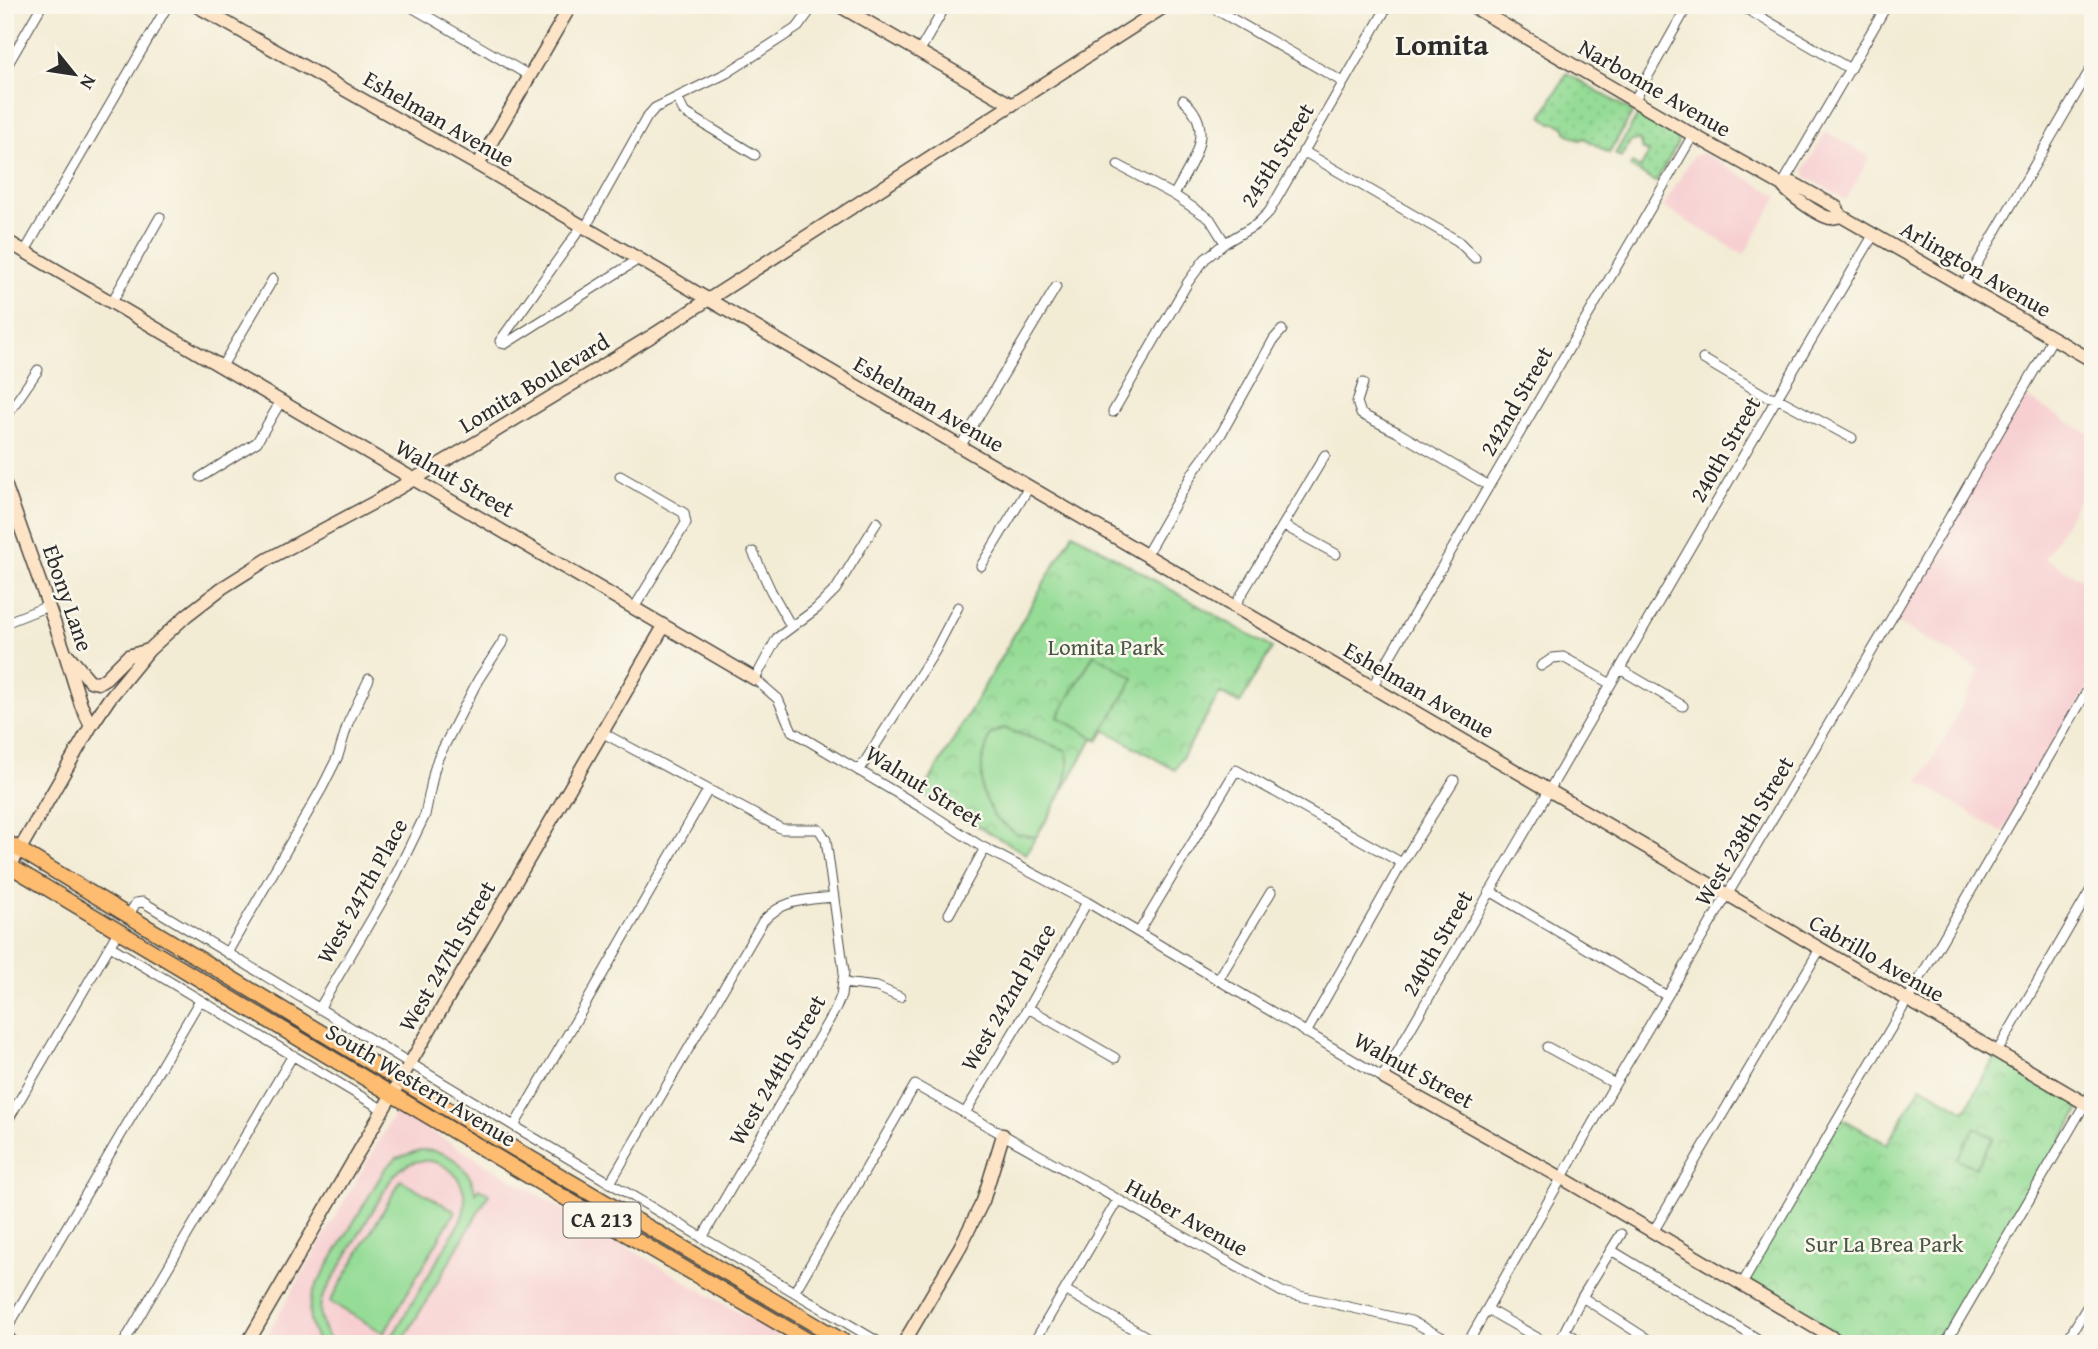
<svg xmlns="http://www.w3.org/2000/svg" width="2098" height="1349" viewBox="0 0 2098 1349" font-family="'Gentium Book Plus',serif">
	<style>
		.built { fill: #f7cfd1 }
		.grass { fill: url(#grass-dots); stroke: #608460; stroke-width: 2 }
		.park { fill: url(#park-crowns); stroke: #608460; stroke-width: 2 }
		.garden { fill: #95dc96; stroke: #608460; stroke-width: 2 }
		.lines { fill: none; stroke-linecap: round; stroke-linejoin: round }
		.street-casing { stroke: #494844; stroke-width: 11 }
		.secondary-casing { stroke: #494844; stroke-width: 15 }
		.primary-casing { stroke: #494844; stroke-width: 17 }
		.street { stroke: #fff; stroke-width: 9 }
		.secondary { stroke: #fee4c6; stroke-width: 12 }
		.primary { stroke: #fdbc70; stroke-width: 14 }
		.labels { text-anchor: middle; stroke-width: 5; stroke-linejoin: round; paint-order: stroke }
		.shield { fill: #fbf7ec; stroke: #696865; stroke-width: 2 }
		.shield-label { font-size: 21px; font-weight: bold; fill: #2b2b2b }
		.street-label { font-size: 23px; fill: #2b2b2b; stroke: #fbf7ec }
		.park-label { font-size: 23px; fill: #465746; stroke: #fbf7ec }
		.district-label { font-size: 30px; font-weight: bold; fill: #2b2b2b; stroke: #fbf7ec }
	</style>
	<defs>
		<pattern id="grass-dots" width="8" height="8" patternUnits="userSpaceOnUse" patternTransform="scale(1.75)"><rect width="8" height="8" fill="#95dc96"/><path d="M2 2h.1M6 6h.1" fill="none" stroke="#81bd81" stroke-width="1.8" stroke-linecap="round"/></pattern>
		<pattern id="park-crowns" width="20" height="18" patternUnits="userSpaceOnUse" patternTransform="scale(1.75)"><rect width="20" height="18" fill="#95dc96"/><path d="M2 6a3 3 0 1 1 6 0M12 15a3 3 0 1 1 6 0" fill="none" stroke="#81bd81"/></pattern>
	</defs>
	<rect width="100%" height="100%" fill="#fbf7ec"/>
	<filter id="ink" filterUnits="userSpaceOnUse"><feTurbulence type="fractalNoise" baseFrequency=".0143" numOctaves="2"/><feDisplacementMap in="SourceGraphic" scale="14" xChannelSelector="R" yChannelSelector="G"/><feConvolveMatrix kernelMatrix="1 2 1 2 8 2 1 2 1" color-interpolation-filters="sRGB"/></filter>
	<filter id="wash" filterUnits="userSpaceOnUse"><feTurbulence type="fractalNoise" baseFrequency=".00686" numOctaves="4" result="noise"/><feDisplacementMap in="SourceGraphic" scale="28" xChannelSelector="R" yChannelSelector="G"/><feGaussianBlur stdDeviation="1.57" result="paint"/><feColorMatrix in="noise" values="0 0 0 0 0 0 0 0 0 0 0 0 0 0 0 0 0 1.4 0 .05"/><feComposite in="paint" operator="in"/></filter>
	<g filter="url(#wash)">
		<rect width="100%" height="100%" fill="#f3ecd5"/>
		<path class="built" d="M1826,132L1870,157L1846,200L1806,177L1804,170Z
			M1704,153L1778,196L1744,255L1663,207L1693,156Z
			M2024,396L2093,436V475L2045,558L2093,586V678L2003,833L1919,782L1952,726L1980,670L1891,619Z
			M396,1111L681,1279L793,1344H262Z"/>
		<path class="grass" d="M1567,73L1633,112L1609,153L1584,138L1580,140L1566,132L1565,128L1557,123H1551L1542,116Z
			M1638,115L1676,137L1678,143L1656,182L1630,167L1632,163L1640,168L1649,153L1642,149L1639,139L1630,142L1621,157L1615,154Z"/>
		<path class="park" d="M1073,533L1272,648L1240,704L1220,693L1175,770L1105,730L1098,741L1093,738L1026,854L922,794Z
			M1996,1055L2083,1104L1943,1344H1846L1744,1284L1840,1117L1887,1144L1921,1086L1965,1111Z"/>
		<path class="garden" d="M1094,654L1134,678L1098,740L1058,717Z
			M1003,728L1066,750C1076,779 1051,811 1036,837L1016,834L994,816L982,791V762L990,735Z
			M1975,1127L1993,1138L1975,1168L1957,1158Z
			M420,1150C448,1149 469,1165 476,1193L479,1188L489,1194L401,1344H385L395,1332L460,1222C483,1173 420,1136 390,1181L322,1298C317,1316 322,1331 335,1344H320C307,1325 306,1306 316,1286L385,1169L397,1158Z
			M401,1180L455,1211L384,1333L330,1302Z"/>
	</g>
	<g filter="url(#ink)">
		<g class="lines">
			<g class="street-casing">
				<path id="street" d="M408,5L530,76
					M1208,5L1343,82
					M1740,5L1850,69
					M919,52L946,5
					M5,69L42,5
					M677,97L684,112L755,155
					M1634,101L1688,5
					M1303,151L1458,241L1475,258
					M1118,165L1174,195L1210,219L1225,243
					M1782,185L1887,5
					M1174,195C1191,163 1218,129 1183,100
					M582,226L500,341L501,343L505,344L639,259
					M585,228L647,117L655,108L727,73L798,27L814,5
					M25,251L168,5
					M1964,286L2093,65
					M112,302L160,217
					M1703,359L1766,396L1777,398L1852,438
					M222,366L273,279
					M1363,383L1357,402L1361,414L1397,432L1489,486
					M1113,412L1188,282L1205,259L1225,243L1257,224L1269,212L1388,5
					M5,418L38,370
					M960,447L1056,287
					M620,476L684,513L686,523L634,608
					M201,477L257,442L281,401
					M877,522L836,589L816,609L777,638L755,679L778,699L792,731L922,808L979,845L1087,902L1385,1079
					M1283,525L1336,554
					M753,552L771,591L791,626
					M1146,555L1194,471L1221,434L1274,339L1282,330
					M981,566L1029,487
					M1234,607L1325,455
					M5,623L48,606
					M1541,666L1553,658L1563,657L1611,684
					M1620,669L1683,706
					M1372,687L1693,135
					M603,733L782,829H819L826,840L844,972L841,996L836,1008L702,1238
					M859,771L935,651L958,607
					M1490,891L1667,996
					M949,914L985,848
					M128,916L136,903L143,902L514,1126L882,1344
					M1139,932L1236,770L1402,863
					M110,946L382,1109
					M227,953L322,788L338,756L348,723L369,679
					M1218,980L1271,892
					M843,983L877,987L900,997
					M1028,1008L1115,1058
					M319,1009L388,891L425,815L434,771L438,758L478,680L504,640
					M1306,1033L1402,863L1454,780
					M1547,1047L1615,1084
					M1997,1052L2093,886
					M1382,1078L1777,398L1874,234
					M965,1113L1028,1008L1087,902
					M5,1125L119,930
					M514,1126L585,1005L708,790
					M610,1183L763,921C784,899 804,900 833,897
					M1653,1232L1820,949
					M1611,1250L1766,1344
					M1742,1284L2093,681
					M1065,1290L1159,1344
					M795,1291L915,1085L1282,1292L1411,1321L1455,1344
					M1582,1297L1655,1344
					M1487,1309L1541,1340
					M5,1332L200,1000
					M1565,1332L1586,1344
					M123,1344L293,1055
					M1033,1344L1117,1201
					M1467,1344L1615,1084L1891,619L2053,338
					M1558,1344L1582,1297L1621,1234
					M1945,1344L2093,1090
					M2065,1344L2093,1297"/>
			</g>
			<g class="secondary-casing">
				<path id="secondary" d="M195,5L478,165L2093,1108
					M838,5L1012,105
					M1470,5L1693,135L1782,185C1788,194 1819,216 1830,218C1833,218 1837,217 1841,216
					M478,165L571,5
					M1782,185L1793,183L1836,207L1841,216L2093,361
					M5,240L755,679
					M5,484L64,650L81,705L91,726
					M69,656L90,681L98,683L106,678L128,656L149,650
					M5,875L91,726L109,699L149,650L187,615L222,588L268,559L375,502L484,438L650,337L1167,5
					M1385,1079L1562,1178L1843,1344
					M5,1335L13,1344
					M247,1344L664,626
					M903,1344L960,1247L983,1201L1003,1135"/>
			</g>
			<g class="primary-casing">
				<path id="primary" d="M5,841L479,1128L848,1344
					M5,863L607,1223L814,1344"/>
			</g>
			<use href="#street" class="street"/>
			<use href="#secondary" class="secondary"/>
			<use href="#primary" class="primary"/>
		</g>
	</g>
	<g class="labels">
		<rect class="shield" x="563.5" y="1202.5" width="77" height="35" rx="5"/>
		<g class="shield-label">
			<text x="602" y="1227">CA 213</text>
		</g>
		<g class="street-label">
			<text transform="translate(1655 88) rotate(30)" y="8">Narbonne Avenue</text>
			<text transform="translate(439 119) rotate(30)" y="8">Eshelman Avenue</text>
			<text transform="translate(1277 155) rotate(-58)" y="8">245th Street</text>
			<text transform="translate(1976 269) rotate(30)" y="8">Arlington Avenue</text>
			<text transform="translate(534 383) rotate(-31)" y="8">Lomita Boulevard</text>
			<text transform="translate(1516 401) rotate(-60)" y="8">242nd Street</text>
			<text transform="translate(929 404) rotate(30)" y="8">Eshelman Avenue</text>
			<text transform="translate(1725 449) rotate(-60)" y="8">240th Street</text>
			<text transform="translate(455 478) rotate(30)" y="8">Walnut Street</text>
			<text transform="translate(68 598) rotate(71)" y="8">Ebony Lane</text>
			<text transform="translate(1419 690) rotate(30)" y="8">Eshelman Avenue</text>
			<text transform="translate(924 786) rotate(32)" y="8">Walnut Street</text>
			<text transform="translate(1744 831) rotate(-59)" y="8">West 238th Street</text>
			<text transform="translate(362 891) rotate(-61)" y="8">West 247th Place</text>
			<text transform="translate(1437 943) rotate(-60)" y="8">240th Street</text>
			<text transform="translate(447 956) rotate(-60)" y="8">West 247th Street</text>
			<text transform="translate(1877 958) rotate(30)" y="8">Cabrillo Avenue</text>
			<text transform="translate(1008 997) rotate(-60)" y="8">West 242nd Place</text>
			<text transform="translate(777 1070) rotate(-60)" y="8">West 244th Street</text>
			<text transform="translate(1414 1070) rotate(29)" y="8">Walnut Street</text>
			<text transform="translate(421 1085) rotate(31)" y="8">South Western Avenue</text>
			<text transform="translate(1187 1217) rotate(29)" y="8">Huber Avenue</text>
		</g>
		<g class="park-label">
			<text x="1106" y="655">Lomita Park</text>
			<text x="1884" y="1252">Sur La Brea Park</text>
		</g>
		<g class="district-label">
			<text x="1442" y="55">Lomita</text>
		</g>
	</g>
	<rect width="2098" height="1349" fill="none" stroke="#fbf7ec" stroke-width="28"/>
	<g transform="translate(74 74) rotate(120)" stroke="#fbf7ec" stroke-width="5" paint-order="stroke">
	<path d="M0-5L12 26L0 18L-12 26Z" fill="#2b2b2b"/>
	<text y="-10" font-size="19" font-weight="bold" text-anchor="middle" fill="#2b2b2b">N</text>
	</g>
</svg>
